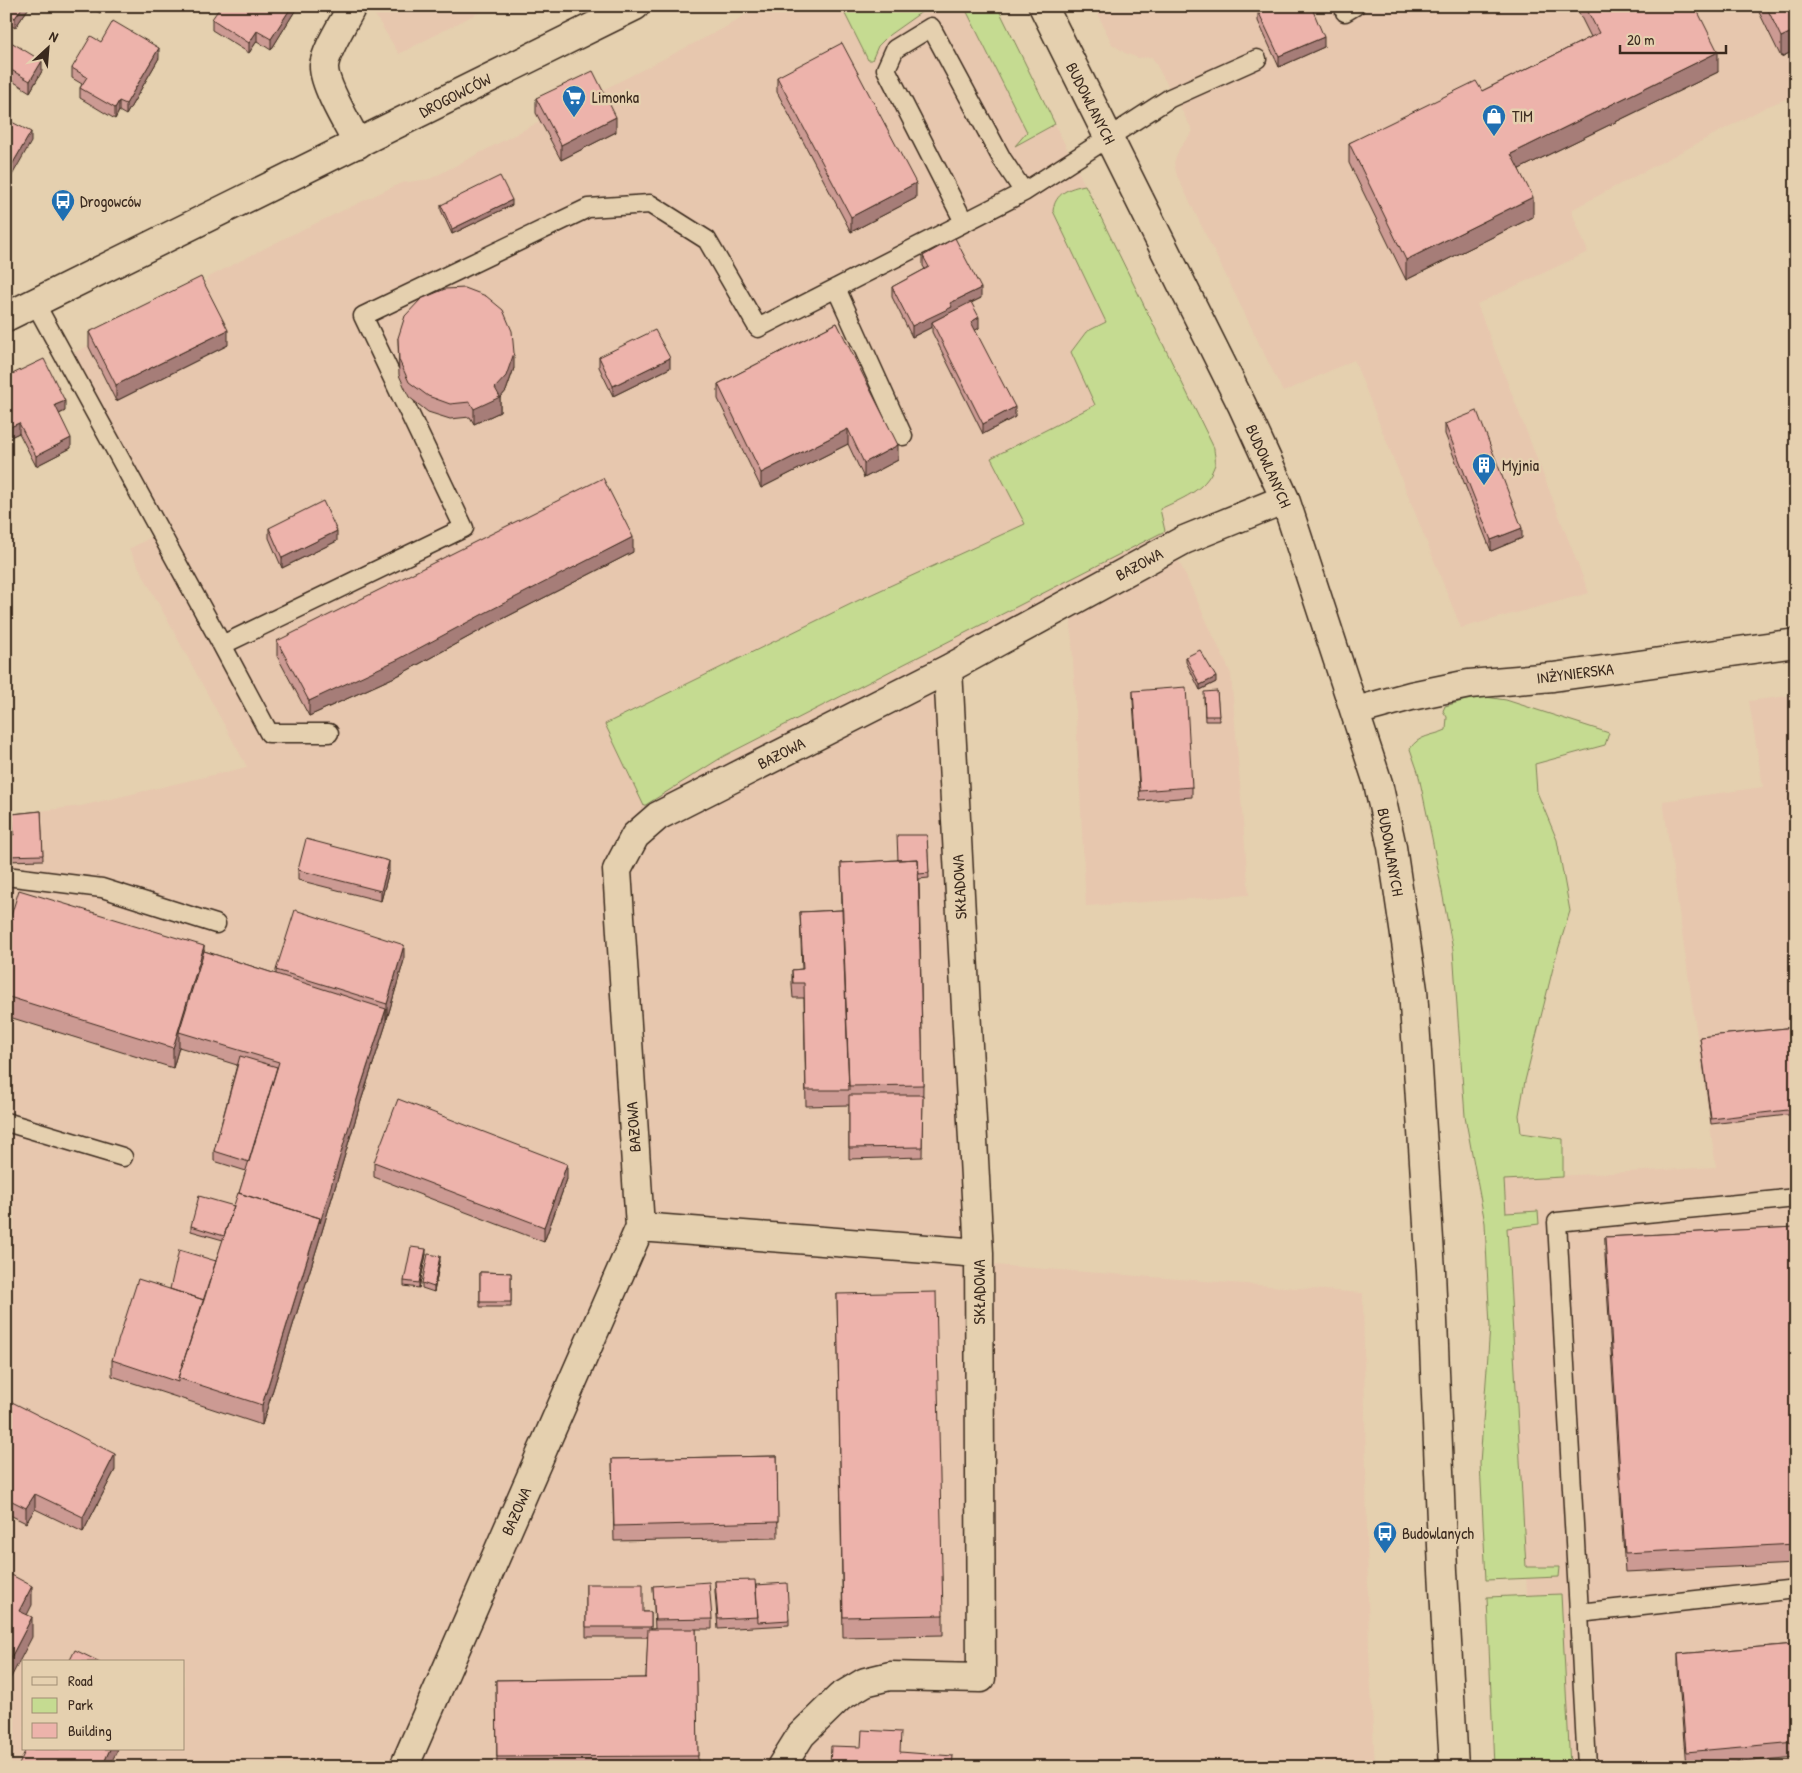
<svg xmlns="http://www.w3.org/2000/svg" width="1802" height="1773" viewBox="0 0 1802 1773" font-family="'Patrick Hand',sans-serif">
	<style>
		.built { fill: #e7c7ae; fill-rule: evenodd }
		.green { fill: #c5db91; stroke: #808258 }
		.lines { fill: none; stroke-linecap: round; stroke-linejoin: round }
		.lane-casing { stroke: #3b2a1e; stroke-width: 21 }
		.street-casing { stroke: #3b2a1e; stroke-width: 31 }
		.secondary-casing { stroke: #3b2a1e; stroke-width: 31 }
		.lane { stroke: #e5d0af; stroke-width: 18 }
		.street { stroke: #e5d0af; stroke-width: 28 }
		.secondary { stroke: #e5d0af; stroke-width: 28 }
		.wall { fill: #cc9a93; stroke: #3b2a1e }
		.shaded-wall { fill: #a67d78; stroke: #3b2a1e }
		.building { fill: #edb3ab; stroke: #3b2a1e }
		.labels { text-anchor: middle; stroke-width: 5; stroke-linejoin: round; paint-order: stroke }
		.street-label { font-size: 16px; fill: #3b2a1e; stroke: #e5d0af }
		.poi-label { font-size: 16px; fill: #3b2a1e; stroke: #e5d0af; text-anchor: start }
	</style>
	<rect width="100%" height="100%" fill="#e5d0af"/>
	<filter id="ink" filterUnits="userSpaceOnUse"><feTurbulence type="fractalNoise" baseFrequency=".02" numOctaves="2"/><feDisplacementMap in="SourceGraphic" scale="10" xChannelSelector="R" yChannelSelector="G"/><feConvolveMatrix kernelMatrix="1 2 1 2 8 2 1 2 1" color-interpolation-filters="sRGB"/></filter>
	<g filter="url(#ink)">
		<path class="built" d="M379,6H491L399,54L375,15Z
			M759,6H997L1214,448L1215,466L1205,484L1189,496L1160,510L1165,531L1231,674L1249,895L1086,906L1070,604L949,669L981,1264L1363,1293L1369,1651L1375,1767H6V815L81,806L247,767L129,549L159,533L63,358L201,291L207,278L289,236L401,183L430,179L539,122L535,114L593,85L597,93L724,28ZM24,1662H184V1749H24Z
			M1094,6H1796V95L1766,107L1571,210L1588,252L1477,304L1589,593L1461,628L1354,360L1283,392L1177,176L1174,163L1179,149L1193,131L1152,57L1138,58L1125,53L1112,44Z
			M1796,695V1767H1570L1565,1674L1528,1611L1504,1179L1716,1167L1663,801L1763,787L1749,701Z"/>
		<path class="green" d="M841,6H930L889,35L878,46L872,60H868Z
			M964,6H997L1055,124L1015,146L1027,132Z
			M1085,185L1214,448C1214,454 1217,462 1214,467C1205,491 1181,499 1160,509L1165,531L724,756L644,806L605,724L859,600L1025,524L991,458L1095,405L1071,352L1086,332L1106,322L1053,211C1055,193 1069,188 1085,185Z
			M1486,697L1506,700L1609,733L1605,745L1535,764L1537,792L1557,840L1570,911L1555,960L1525,1081L1519,1115L1521,1133L1563,1139V1177L1504,1180L1506,1213L1538,1211L1539,1224L1507,1228L1526,1567H1560L1559,1577L1486,1580L1480,1463L1490,1327L1485,1223L1465,1116L1453,950L1432,838L1418,772L1410,749C1418,735 1433,736 1446,730L1447,717L1443,711L1445,706L1466,700Z
			M1561,1594L1570,1767H1494L1487,1597Z"/>
		<g class="lines">
			<g class="lane-casing">
				<path id="lane" d="M1345,12L1355,6
					M964,222L886,69L895,49L931,27L1002,159L1024,192
					M836,288L903,436
					M35,303L222,645L464,528L363,316L588,208L650,204L707,240L758,328L1024,192L1170,98L1257,59
					M222,645L269,733H329
					M6,876L102,888L216,924
					M6,1122L123,1157
					M1796,1198L1557,1222L1579,1613L1796,1589
					M1579,1613L1587,1767"/>
			</g>
			<g class="street-casing">
				<path id="street" d="M352,6C344,23 326,49 324,66C323,84 349,127 358,144
					M1043,6L1242,405L1285,499L1378,783L1392,847L1413,990L1431,1271L1443,1571L1454,1767
					M1356,711L1411,696L1469,684L1553,677L1796,643
					M640,1227L979,1253
					M404,1767L640,1227L617,870L635,836L658,816L948,669L1184,540L1285,499
					M781,1767L801,1735L840,1697L865,1682L890,1676L981,1678L979,1253L948,669"/>
			</g>
			<g class="secondary-casing">
				<path id="secondary" d="M6,317L635,6"/>
			</g>
			<use href="#lane" class="lane"/>
			<use href="#street" class="street"/>
			<use href="#secondary" class="secondary"/>
		</g>
		<path class="wall" d="M6,6H30L15,28L6,22Z
			M81,6H104L100,13L93,9L91,12Z
			M298,6L271,50L257,41L249,53L212,30V19Z
			M1264,6H1311L1324,47L1279,67L1258,21V11L1265,8Z
			M1577,6H1695L1718,72L1519,169L1533,217L1406,280L1349,163V143L1482,91L1591,37L1577,9Z
			M1756,6H1796V50L1781,57Z
			M6,39L42,71L30,92L6,77Z
			M159,58L126,115L119,111L115,119L80,98V88L82,84L72,78V68Z
			M777,77L916,198L851,232L777,92Z
			M536,98L616,132L561,160L536,113Z
			M441,205H512L452,234L441,210Z
			M923,256L981,298L971,303L979,328L975,330L1015,417L983,434L932,332V327L912,337L892,297V287L925,269L923,266Z
			M837,323L898,460L864,478L848,444L761,488L718,399V384Z
			M89,332L228,345L116,401L89,347Z
			M398,338L514,368L506,391L500,398V412L474,424L470,417L450,419L428,412L409,397L399,375Z
			M599,357L670,368L613,396L599,367Z
			M6,377L65,411L59,414L71,448L36,466L19,433L6,439Z
			M1445,424L1522,538L1491,551L1445,434Z
			M269,528L337,541L282,568L269,538Z
			M633,552L483,629L399,675L309,716L277,656V641Z
			M1186,657L1216,682L1200,690L1186,662Z
			M1133,691L1192,787V797L1140,801L1133,701Z
			M1217,691L1219,721H1205L1204,697Z
			M41,811L43,860L6,861V835H13L12,814Z
			M927,835L929,878L919,879L923,1085L922,1157L849,1159V1105L806,1106L804,998H793L792,985V970L802,969L800,912L842,910L841,863L897,860Z
			M298,870L389,871L381,901L298,880Z
			M6,932L204,951L276,974V970L404,960L387,1019H386V1024L361,1101L320,1238L262,1425L112,1376V1360L170,1289L216,1261L223,1240L191,1231V1226L234,1206L239,1193L246,1171L214,1161V1151L237,1065L179,1047L173,1068L6,1016Z
			M1796,1027V1114L1711,1124L1700,1037Z
			M374,1162L567,1179L544,1242L374,1177Z
			M1796,1227V1564L1625,1572L1605,1256V1237Z
			M426,1254L419,1288L404,1286V1281Z
			M440,1261L434,1292L422,1288V1283Z
			M480,1272L511,1273V1307H480Z
			M837,1294L943,1615V1635L843,1637Z
			M6,1399L115,1470L83,1532L35,1509L26,1523L6,1513Z
			M777,1456L778,1538L614,1541L612,1459Z
			M715,1581L756,1585L789,1620V1625L718,1629L715,1592Z
			M586,1584L643,1612H651V1629H655L653,1586L712,1619V1629H696L698,1767H497L496,1680L646,1678L648,1637H586Z
			M1796,1644V1757L1686,1767L1678,1669V1654Z"/>
		<path class="shaded-wall" d="M23,6H30L15,28V18Z
			M91,6H93V9L91,12Z
			M100,6H104L100,13Z
			M292,6H298L271,50V39Z
			M1796,30V50L1781,57V37Z
			M257,31V41L249,53V43Z
			M1324,37V47L1279,67V56Z
			M159,48V58L126,115V104Z
			M1718,52V72L1511,173V154Z
			M42,61V71L30,92V81Z
			M119,101V111L115,119V108Z
			M616,117V132L561,160V145Z
			M31,132V142L6,186V175Z
			M916,183V198L851,232V217Z
			M1533,197V217L1406,280V260Z
			M512,200V205L452,234V229Z
			M981,288V298L932,322V327L912,337V326L950,303Z
			M979,317V328L971,333V322Z
			M228,330V345L116,401V385Z
			M514,353V368L506,391L500,398V412L474,424V409L495,388Z
			M670,358V368L613,396V386Z
			M65,401V411L55,416V405Z
			M1015,407V417L983,434V424Z
			M19,423V433L6,439V429Z
			M848,429V444L761,488V473Z
			M71,438V448L36,466V456Z
			M898,445V460L864,478V463Z
			M1522,528V538L1491,551V540Z
			M337,531V541L282,568V558Z
			M633,537V552L483,629L399,675L309,716V701Z
			M1216,677V682L1200,690V685Z
			M389,861V871L381,901V891Z
			M404,945V960L387,1019V1004Z
			M204,946V966L179,1032V1047L173,1068V1048Z
			M386,1009V1024L361,1101L320,1238L262,1425V1405L361,1086Z
			M567,1164V1179L544,1242V1227Z
			M426,1249V1254L419,1288V1283Z
			M440,1256V1261L434,1292V1287Z
			M115,1454V1470L83,1532V1517Z
			M35,1494V1509L26,1523V1508Z
			M32,1586V1605L19,1631V1611Z
			M32,1617V1637L6,1687V1667Z
			M110,1749H118L109,1767H102Z"/>
		<path class="building" d="M6,6H23L15,18L6,12Z
			M221,6H292L271,39L257,31L249,43L212,19Z
			M1269,6H1311L1324,37L1279,56L1258,11Z
			M1585,6H1695L1718,52L1511,154L1533,197L1406,260L1349,143L1476,81L1482,91L1599,33Z
			M1766,6H1796V30L1781,37Z
			M113,21L159,48L126,104L119,101L115,108L80,88L87,77L72,68L91,36L101,42Z
			M6,39L42,61L30,81L6,67Z
			M842,43L916,183L851,217L777,77Z
			M593,71L616,117L561,145L536,98Z
			M6,119L31,132L6,175Z
			M500,176L512,200L452,229L441,205Z
			M955,238L981,288L950,303L952,307L912,326L892,287L929,267L923,256Z
			M201,277L228,330L116,385L89,332Z
			M465,288L486,296L503,310L512,331L514,353L506,376L495,388L500,397L474,409L470,402L450,404L428,396L409,382L399,360L398,338L405,316L421,299L445,289Z
			M971,302L979,317L971,322L1015,407L983,424L932,322Z
			M837,323L898,445L864,463L848,429L761,473L718,384Z
			M655,330L670,358L613,386L599,357Z
			M44,359L65,401L55,405L71,438L36,456L19,423L6,429V377Z
			M1477,411L1522,528L1491,540L1445,424Z
			M603,478L633,537L483,614L399,659L309,701L277,641Z
			M323,501L337,531L282,558L269,528Z
			M1200,650L1216,677L1200,685L1186,657Z
			M1186,687L1192,787L1140,791L1133,691Z
			M1217,691L1219,716H1205L1204,692Z
			M41,811L43,855L6,856V835H14L12,814Z
			M897,835H927L929,873L919,874L918,859L898,860Z
			M306,839L389,861L381,891L298,870Z
			M918,859L923,1085L849,1086L841,863Z
			M19,890L204,946L173,1048L6,996V932Z
			M295,910L404,945L387,1004L276,970Z
			M842,910L849,1090H806L804,983H793L792,970L803,969L800,912Z
			M204,951L386,1009L361,1086L320,1223V1218L239,1193L279,1062L179,1032Z
			M1796,1027V1109L1711,1119L1700,1037Z
			M240,1056L277,1067L249,1162L214,1151Z
			M849,1095H923L922,1147L849,1148Z
			M398,1099L567,1164L544,1227L374,1162Z
			M238,1193L320,1218L262,1405L178,1378Z
			M199,1196L234,1206L224,1236L191,1226Z
			M1796,1227V1544L1625,1553L1605,1237Z
			M411,1247L426,1249L419,1283L404,1281Z
			M179,1250L216,1261L204,1300L170,1289Z
			M428,1254L440,1256L434,1287L422,1283Z
			M480,1272L511,1273V1302H480Z
			M138,1279L204,1300L178,1378V1382L112,1360Z
			M936,1292L943,1615L843,1617L837,1294Z
			M6,1399L115,1454L83,1517L35,1494L26,1508L6,1498Z
			M777,1456L778,1522L614,1526L612,1459Z
			M6,1572L32,1586L19,1611L32,1617L6,1667Z
			M755,1580L758,1617L718,1619L715,1581Z
			M709,1582L712,1619L655,1620L653,1586Z
			M787,1583L789,1620L758,1622L756,1585Z
			M586,1584H643V1612H651V1627H586Z
			M648,1629H696L698,1756L497,1757L496,1680L646,1678Z
			M1796,1644V1742L1686,1752L1678,1654Z
			M75,1650L100,1662H69Z
			M862,1730L901,1732L900,1752L953,1756L952,1767H830L831,1746L861,1747Z
			M26,1749H110L102,1767H18Z"/>
	</g>
	<defs>
		<g id="supermarket-pin" transform="scale(1.25)"><path d="M0 17L-7.5 6A9.5 9.5 0 1 1 7.5 6Z" fill="#1f6fb2" stroke="#e5d0af"/><path d="M-6-5.5h2.5l.6 2H6L4.5 2H-2.5L-4.4-4H-6ZM-1.5 3.2a1.3 1.3 0 1 0 .1 0ZM3 3.2a1.3 1.3 0 1 0 .1 0Z" fill="#fff"/></g>
		<g id="shop-pin" transform="scale(1.25)"><path d="M0 17L-7.5 6A9.5 9.5 0 1 1 7.5 6Z" fill="#1f6fb2" stroke="#e5d0af"/><path d="M-5-2.5h2.3a2.7 3.5 0 0 1 5.4 0H5L5.5 6h-11ZM-1.5-2.5h3a1.5 2.3 0 0 0-3 0Z" fill="#fff"/></g>
		<g id="bus-pin" transform="scale(1.25)"><path d="M0 17L-7.5 6A9.5 9.5 0 1 1 7.5 6Z" fill="#1f6fb2" stroke="#e5d0af"/><path d="M-5-6H5V4H4V6H2V4H-2V6H-4V4H-5ZM-3.5-4V0h7V-4ZM-3.5 1.2v1.5H-2V1.2ZM2 1.2v1.5H3.5V1.2Z" fill="#fff"/></g>
		<g id="building-pin" transform="scale(1.25)"><path d="M0 17L-7.5 6A9.5 9.5 0 1 1 7.5 6Z" fill="#1f6fb2" stroke="#e5d0af"/><path d="M-4-6H4V6H1V3H-1V6H-4ZM-2.5-4.3h1.7v1.8h-1.7ZM.8-4.3h1.7v1.8H.8ZM-2.5-1h1.7V.8h-1.7ZM.8-1h1.7V.8H.8Z" fill="#fff"/></g>
	</defs>
	<g fill-rule="evenodd">
		<use href="#supermarket-pin" x="574" y="97"/>
		<use href="#shop-pin" x="1494" y="116"/>
		<use href="#bus-pin" x="63" y="201"/>
		<use href="#building-pin" x="1484" y="465"/>
		<use href="#bus-pin" x="1385" y="1533"/>
	</g>
	<g class="labels">
		<g class="street-label">
			<text transform="translate(455 95) rotate(-27)" y="6">DROGOWCÓW</text>
			<text transform="translate(1091 103) rotate(63)" y="6">BUDOWLANYCH</text>
			<text transform="translate(1269 466) rotate(66)" y="6">BUDOWLANYCH</text>
			<text transform="translate(1139 564) rotate(-28)" y="6">BAZOWA</text>
			<text transform="translate(1575 673) rotate(-7)" y="6">INŻYNIERSKA</text>
			<text transform="translate(781 753) rotate(-27)" y="6">BAZOWA</text>
			<text transform="translate(1391 852) rotate(80)" y="6">BUDOWLANYCH</text>
			<text transform="translate(959 887) rotate(-93)" y="6">SKŁADOWA</text>
			<text transform="translate(633 1127) rotate(-94)" y="6">BAZOWA</text>
			<text transform="translate(979 1292) rotate(-90)" y="6">SKŁADOWA</text>
			<text transform="translate(516 1511) rotate(-66)" y="6">BAZOWA</text>
		</g>
		<g class="poi-label">
			<text x="592" y="103">Limonka</text>
			<text x="1512" y="122">TIM</text>
			<text x="80" y="207">Drogowców</text>
			<text x="1502" y="471">Myjnia</text>
			<text x="1402" y="1539">Budowlanych</text>
		</g>
	</g>
	<rect width="1802" height="1773" fill="none" stroke="#e5d0af" stroke-width="25"/>
	<rect x="12" y="12" width="1777" height="1748" fill="none" stroke="#3b2a1e" stroke-width="2" filter="url(#ink)"/>
	<rect x="22" y="1660" width="162" height="90" fill="#e5d0af" stroke="#a18e75"/>
	<rect x="32" y="1677" width="25" height="8" fill="#e5d0af" stroke="#a18e75"/>
	<text x="68" y="1686" font-size="15" fill="#3b2a1e">Road</text>
	<rect x="32" y="1698" width="25" height="15" fill="#c5db91" stroke="#a18e75"/>
	<text x="68" y="1710" font-size="15" fill="#3b2a1e">Park</text>
	<rect x="32" y="1723" width="25" height="15" fill="#edb3ab" stroke="#a18e75"/>
	<text x="68" y="1736" font-size="15" fill="#3b2a1e">Building</text>
	<g transform="translate(48 48) rotate(26)" stroke="#e5d0af" stroke-width="4" paint-order="stroke">
	<path d="M0-4L9 19L0 12L-9 19Z" fill="#3b2a1e"/>
	<text y="-8" font-size="14" font-weight="bold" text-anchor="middle" fill="#3b2a1e">N</text>
	</g>
	<path d="M1620 45v8h106v-8" fill="none" stroke="#3b2a1e" stroke-width="2.5"/>
	<text x="1627" y="45" font-size="15" fill="#3b2a1e" stroke="#e5d0af" stroke-width="4" paint-order="stroke">20 m</text>
</svg>
